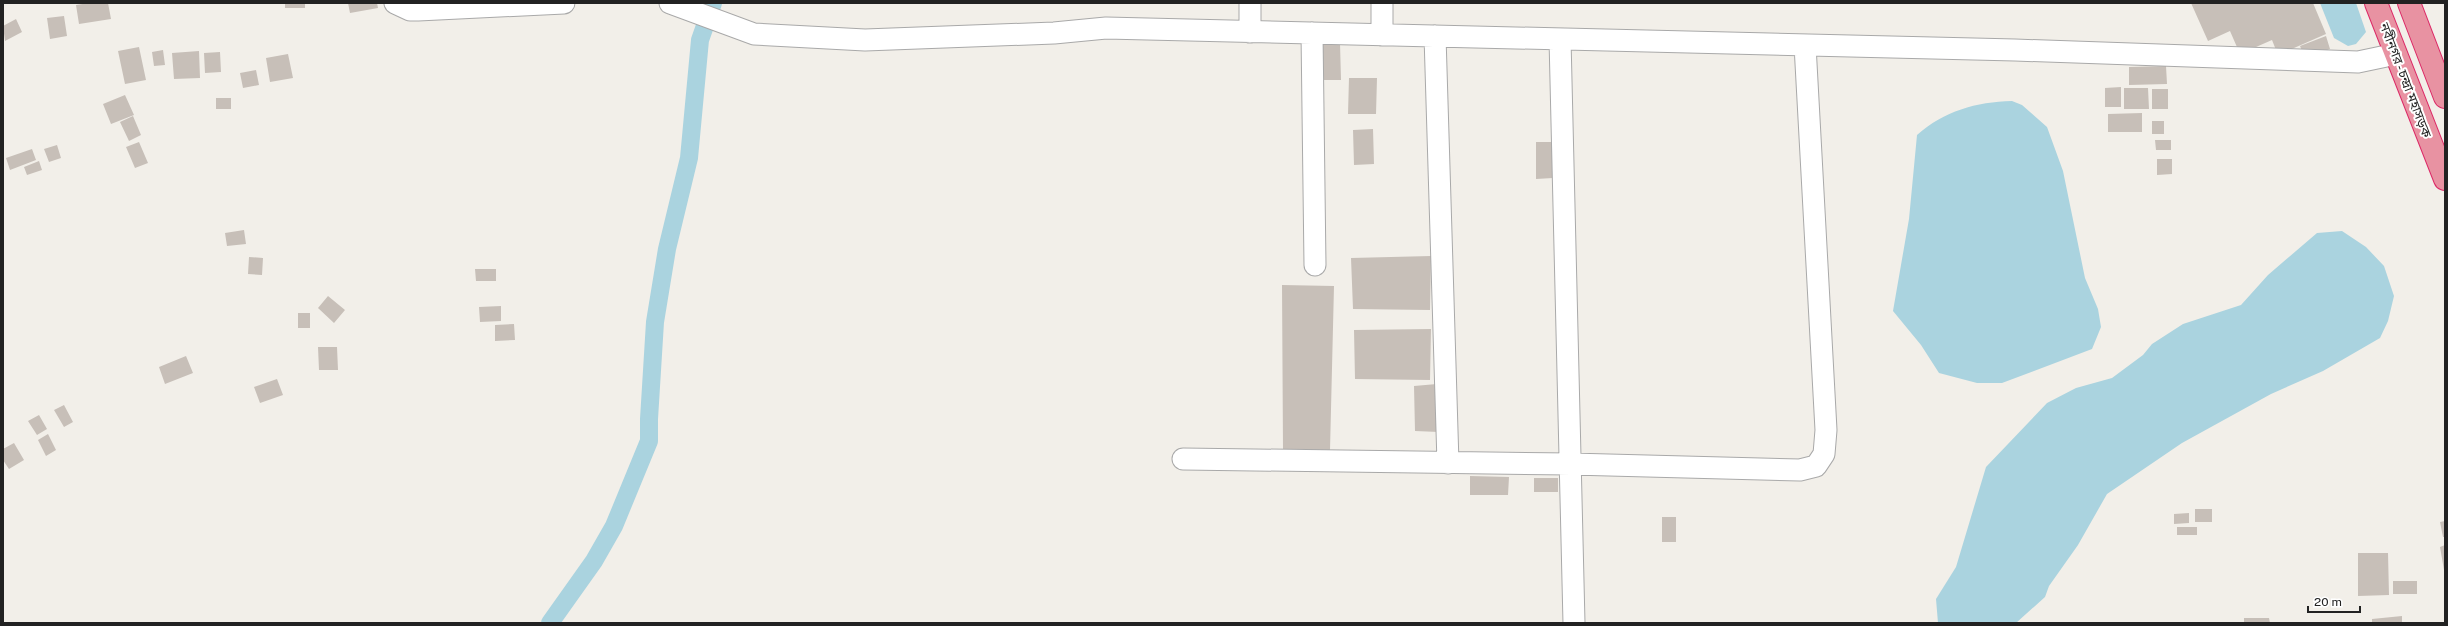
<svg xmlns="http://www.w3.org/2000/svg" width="2448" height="626" viewBox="0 0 2448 626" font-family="'Public Sans','Noto Sans Bengali',sans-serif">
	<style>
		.water { fill: #aad3df }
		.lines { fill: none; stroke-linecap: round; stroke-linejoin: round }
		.canal { stroke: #aad3df; stroke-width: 18 }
		.building { fill: #c7bfb8 }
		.street-casing { stroke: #a9a9a9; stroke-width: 23 }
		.highway-casing { stroke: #dc2a67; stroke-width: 24 }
		.street { stroke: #fff; stroke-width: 21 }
		.highway { stroke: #e892a2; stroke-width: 22 }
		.labels { text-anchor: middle; stroke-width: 4; stroke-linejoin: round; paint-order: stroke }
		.street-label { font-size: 13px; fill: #222; stroke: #fff }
	</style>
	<rect width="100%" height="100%" fill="#f2efe9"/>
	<path class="water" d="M2320,3H2356L2366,32L2356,44L2348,46L2334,38Z
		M2012,101L2022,105L2047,127L2063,171L2085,278L2098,309L2101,327L2092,349L2002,383H1977L1939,373L1921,345L1893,311L1909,219L1917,135C1944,111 1976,102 2012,101Z
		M2342,231L2366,247L2384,266L2394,296L2388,321L2380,338L2323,371L2271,394L2182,443L2107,494L2078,545L2049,586L2045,597L2016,623H1938L1936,599L1956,567L1986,467L2047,403L2076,388L2112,378L2143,355L2152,344L2183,324L2241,305L2268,275L2317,233Z"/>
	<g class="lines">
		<path class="canal" d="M550,623L594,561L614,526L649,441V419L655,322L667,249L689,158L700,40L713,3"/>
	</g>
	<path class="building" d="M89,3H108L111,19L79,24L76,5Z
		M285,3H305V8H285Z
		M348,3H377L378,8L350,13Z
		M2191,3H2313L2326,34L2278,55L2272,40L2240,54L2230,31L2208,41Z
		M64,16L67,36L50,39L47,18Z
		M16,19L22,32L5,41L3,26Z
		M2326,36L2330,49L2305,58L2300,46Z
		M1322,43H1340L1341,80H1323Z
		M139,47L146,80L125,84L118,51Z
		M163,50L165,65L154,66L152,52Z
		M199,51L200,78L174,79L172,53Z
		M220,52L221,72L205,73L204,53Z
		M288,54L293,78L270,82L266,58Z
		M2166,66L2167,84L2129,85V67Z
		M256,70L259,85L243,88L240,73Z
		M1349,78H1377L1376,114H1348Z
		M2121,87V107H2105V88Z
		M2124,88H2148L2149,109H2124Z
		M2152,89H2168V109H2152Z
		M125,95L134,115L111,124L103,104Z
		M216,98H231V109H216Z
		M2142,113V132H2108V114Z
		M133,116L141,135L129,141L120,122Z
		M2152,121H2164V134H2152Z
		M1373,129L1374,164L1354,165L1353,130Z
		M2155,140H2171V150H2156Z
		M139,142L148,163L135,168L126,147Z
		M1536,142H1552L1553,178L1536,179Z
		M57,145L61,158L49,162L44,149Z
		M32,149L36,160L10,170L6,158Z
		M2157,159H2172V174L2157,175Z
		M39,161L42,170L27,175L24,167Z
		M244,230L246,244L227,246L225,233Z
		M1431,256L1430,310L1353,309L1351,258Z
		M249,257L263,258L262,275L248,274Z
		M475,269H496V281H476Z
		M1282,285L1334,286L1330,450H1283Z
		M328,296L345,310L334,323L318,308Z
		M501,306V321L480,322L479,307Z
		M298,313H310V328H298Z
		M514,324L515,340L495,341V325Z
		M1431,329L1430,380L1355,379L1354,330Z
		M318,347H337L338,370H319Z
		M186,356L193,373L165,384L159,367Z
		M277,379L283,395L260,403L254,387Z
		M1437,384L1439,432L1415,431L1414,386Z
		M64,405L73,422L64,427L54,410Z
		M39,415L47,429L37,435L28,421Z
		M48,434L56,450L46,456L38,440Z
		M14,443L24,460L9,469L3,460V449Z
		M1470,476L1509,477L1508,495H1470Z
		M1534,478H1558V492H1534Z
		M2195,509H2212V522H2195Z
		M2189,513V523L2174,524V514Z
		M1662,517H1676V542H1662Z
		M2445,521V537H2443L2440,522Z
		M2177,527H2197V535H2177Z
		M2445,545V570H2444L2440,547Z
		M2358,553H2388L2389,595L2358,596Z
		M2393,581H2417V594H2393Z
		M2402,616V623H2372V619Z
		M2244,618H2269L2270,623H2244Z"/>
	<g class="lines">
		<g class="street-casing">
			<path id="street" d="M395,3L410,10H418L564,3
				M670,3L754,34L865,40L1054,33L1106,28L2015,50L2358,62L2396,54
				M1382,3V35
				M1250,32V3
				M1312,33L1315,265
				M1435,36L1448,463
				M1560,39L1574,623
				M1183,459L1571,464L1800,470L1816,466L1824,454L1826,430L1805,45"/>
		</g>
		<g class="highway-casing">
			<path id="highway" d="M2376,3L2445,179
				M2409,3L2445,97"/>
		</g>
		<use href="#street" class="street"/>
		<use href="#highway" class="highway"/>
	</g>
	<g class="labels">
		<g class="street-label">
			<text transform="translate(2406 80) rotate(69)" y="5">নবীনগর - চন্দ্রা মহাসড়ক</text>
		</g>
	</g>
	<rect width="2448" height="626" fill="none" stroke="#222222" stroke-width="8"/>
	<path d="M2308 606v6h52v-6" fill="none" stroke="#222222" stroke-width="2"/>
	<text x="2314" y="606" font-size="12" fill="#222222" stroke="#ffffff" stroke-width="3" paint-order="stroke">20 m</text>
</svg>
